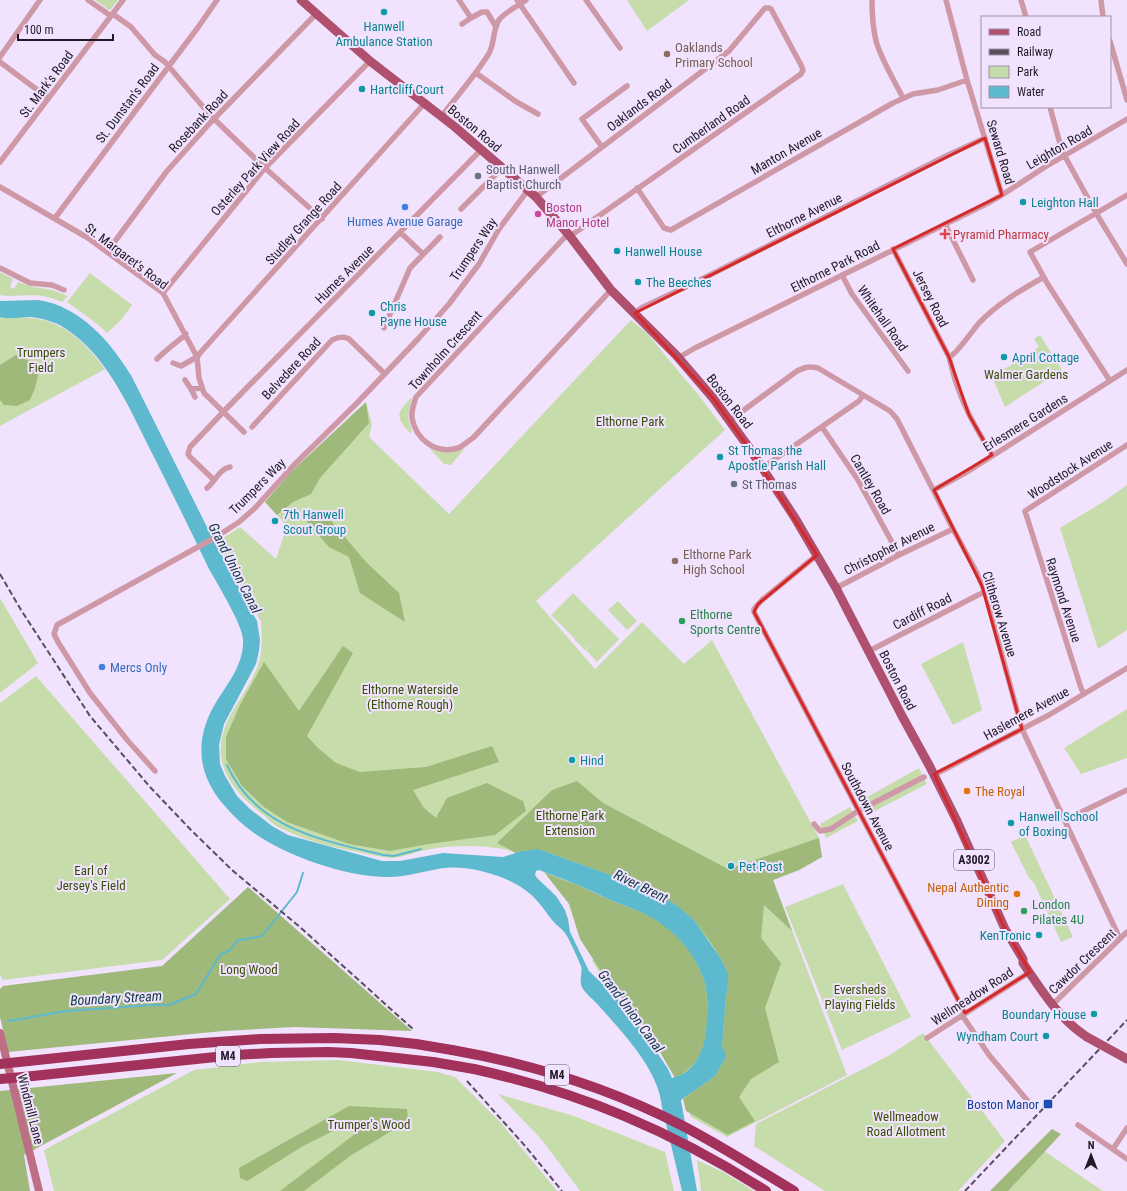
<svg xmlns="http://www.w3.org/2000/svg" width="1127" height="1191" viewBox="0 0 1127 1191" font-family="'Roboto Condensed',sans-serif">
	<style>
		.green { fill: #c7dcab }
		.forest { fill: #9eb979 }
		.water { fill: #5db9cd; fill-rule: evenodd }
		.lines { fill: none; stroke-linecap: round; stroke-linejoin: round }
		.stream { stroke: #5db9cd; stroke-width: 2 }
		.street { stroke: #cf98a7; stroke-width: 5.5 }
		.secondary { stroke: #be6f86; stroke-width: 8 }
		.primary { stroke: #af506f; stroke-width: 9 }
		.highway { stroke: #a2315b; stroke-width: 10 }
		.rail { stroke: #574e5e; stroke-width: 2; stroke-dasharray: 6 3; stroke-linecap: butt }
		.primary-bridge { stroke: #af506f; stroke-width: 9 }
		.highway-bridge { stroke: #a2315b; stroke-width: 10 }
		.marked { fill: none; stroke: #d62828; stroke-width: 3; stroke-linejoin: round }
		.culture-dot { fill: #0f9aa8; stroke: #f1e3fe; stroke-width: 1.5 }
		.education-dot { fill: #8d6e63; stroke: #f1e3fe; stroke-width: 1.5 }
		.worship-dot { fill: #6b7280; stroke: #f1e3fe; stroke-width: 1.5 }
		.shop-dot { fill: #3f7fe0; stroke: #f1e3fe; stroke-width: 1.5 }
		.hotel-dot { fill: #d1479c; stroke: #f1e3fe; stroke-width: 1.5 }
		.health-dot { fill: #e0444e; stroke: #f1e3fe; stroke-width: 1.5 }
		.leisure-dot { fill: #2e9e5b; stroke: #f1e3fe; stroke-width: 1.5 }
		.food-dot { fill: #e8710a; stroke: #f1e3fe; stroke-width: 1.5 }
		.transit-dot { fill: #1a4fb4; stroke: #f1e3fe; stroke-width: 1.5 }
		.labels { text-anchor: middle; stroke-width: 4; stroke-linejoin: round; paint-order: stroke }
		.shield { fill: #f1e3fe; stroke: #5f5667; stroke-width: 1 }
		.shield-label { font-size: 12px; font-weight: bold; fill: #211a26 }
		.culture-label { font-size: 13px; fill: #0d838f; stroke: #f1e3fe; text-anchor: start }
		.education-label { font-size: 13px; fill: #785e54; stroke: #f1e3fe; text-anchor: start }
		.street-label { font-size: 13px; fill: #211a26; stroke: #f1e3fe }
		.worship-label { font-size: 13px; fill: #5b616d; stroke: #f1e3fe; text-anchor: start }
		.hotel-label { font-size: 13px; fill: #b23c85; stroke: #f1e3fe; text-anchor: start }
		.shop-label { font-size: 13px; fill: #366cbe; stroke: #f1e3fe }
		.health-label { font-size: 13px; fill: #be3a42; stroke: #f1e3fe; text-anchor: start }
		.park-label { font-size: 13px; fill: #374e05; stroke: #f1e3fe }
		.leisure-label { font-size: 13px; fill: #27864d; stroke: #f1e3fe; text-anchor: start }
		.food-label { font-size: 13px; fill: #c56008; stroke: #f1e3fe; text-anchor: start }
		.transit-label { font-size: 13px; fill: #164399; stroke: #f1e3fe; text-anchor: end }
		.water-label { font-size: 14px; font-style: italic; fill: #0c3841; stroke: #f1e3fe }
	</style>
	<rect width="100%" height="100%" fill="#f1e3fe"/>
	<path class="green" d="M95,0H118L111,9L109,10Z
		M627,0H689L647,31Z
		M0,272L13,279L10,287L14,289L18,282L33,287L53,290L68,296L62,302C52,298 43,295 32,295C21,295 11,297 0,295Z
		M90,273L132,305L121,320L107,333L96,323L67,302Z
		M0,317L4,318C13,318 23,317 31,318C64,321 86,343 105,369L0,426Z
		M631,320L649,335L668,359L697,393L725,430L536,601L595,669L642,622L684,664L712,640L819,838L822,857L799,870L773,880L847,1075L727,1137L691,1117L677,1073L653,1031L620,993L600,973L592,961L639,899C608,887 577,876 546,865C532,860 517,852 503,849C478,845 451,845 426,850C414,852 403,858 390,858C381,857 372,855 363,853C335,848 306,841 280,828C275,826 270,821 266,817C246,802 225,783 221,757C217,723 244,699 256,670C263,655 262,638 261,622L217,542L240,527L276,559L287,526L265,502L292,471L366,402L372,424L369,437L449,514Z
		M1040,335L1062,370L1005,407L992,377L1039,347L1034,339Z
		M412,397L408,417L412,432L410,433C395,416 396,413 412,397Z
		M465,448L451,465L444,464L430,449C443,454 452,453 465,448Z
		M1127,485V630L1098,649L1060,528L1103,502Z
		M573,593L619,639L597,662L586,650L595,640L585,650L574,639L578,634L574,638L551,615Z
		M0,598L38,663L0,693Z
		M618,601L637,621L627,630L608,610Z
		M963,642L982,710L953,725L921,664Z
		M36,676L230,899L162,960L3,980L0,975V703Z
		M1127,709V758L1081,774L1064,748Z
		M919,768L927,784L867,815L860,801Z
		M850,807L858,821L826,838L820,824Z
		M1025,835L1073,937L1061,942L1034,883L1029,878L1011,842Z
		M843,884L911,1017L842,1050L785,907Z
		M923,1033L1005,1141L958,1191H825L754,1146L756,1124L890,1055Z
		M338,1060L438,1072L455,1077L501,1123L557,1191H54L44,1150L194,1070L261,1062Z
		M498,1094L574,1116L665,1152L674,1191H580L542,1140Z
		M1044,1151L1103,1191H1008Z
		M697,1160L723,1172L754,1191H701Z"/>
	<path class="forest" d="M16,355L32,362L38,375L35,388L30,400L17,406L4,405L0,400V365Z
		M366,402L369,423L320,478L311,494L293,502L277,515L265,502L292,471Z
		M314,512L328,517L366,562L399,593L405,622L360,593L349,557L329,547L307,522L309,513Z
		M343,646L353,653L307,736L318,748L336,763L360,772L426,767L492,746L499,762L413,790L424,808L436,818L447,798L487,783L523,801L526,811L495,835L429,844L390,851L349,844L287,822L264,807L242,786L226,759V737L240,705L264,662L299,711Z
		M577,781L603,803L728,869L819,838L822,857L799,870L773,880L792,931L764,905L761,938L781,963L765,1008L779,1062L751,1079L739,1097L755,1121L728,1135L686,1111L683,1099L715,1076L725,1059L722,1047L726,997L728,984V973L721,959L711,943L694,920L679,907L663,897L644,887L538,849L522,851L516,853L497,843L552,790Z
		M544,872C555,877 567,881 578,885C588,889 596,894 606,898C619,904 633,908 645,914C673,927 697,954 705,984C708,996 707,1011 707,1023C705,1048 699,1066 675,1078L649,1033L634,1013L611,987L580,939L569,904Z
		M248,887L412,1031L294,1027L223,1031L8,1052L0,1017V989L3,986L162,966Z
		M177,1073L24,1155L30,1191H0V1091Z
		M349,1106L407,1109L408,1121L350,1156L304,1191H280L355,1134L345,1125L303,1146L247,1181L240,1178L239,1168Z
		M1052,1129L1061,1134L1008,1191H990Z"/>
	<path class="water" d="M38,300C80,306 111,342 132,377L209,531L257,621L260,640L259,651L256,664L224,724L219,745L220,764L225,776L237,796L250,809L272,826L288,835L382,861H400L443,853L503,857L522,851L538,849L644,887L663,897L679,907L694,920L721,959L728,973V984L726,997L722,1047L726,1055L725,1059L715,1076L681,1100L697,1191H682L662,1107C659,1070 623,1033 599,1006C594,1000 587,995 583,989C578,981 583,974 581,966C577,957 570,940 565,933C561,928 556,925 552,920C545,911 538,900 529,893C508,875 464,863 438,869C420,872 403,878 384,877C344,876 287,856 254,833C243,825 232,815 223,804C195,771 195,735 218,699C230,680 244,663 243,639C242,624 218,585 209,569C191,531 172,493 153,455C132,414 109,358 69,331C59,323 43,318 30,317C19,317 11,320 0,317V301ZM539,870C552,875 565,880 578,885C588,889 597,894 606,898C619,904 633,908 645,914C673,928 697,954 705,984C709,999 707,1017 706,1032C703,1053 694,1073 672,1078L668,1069L634,1018L614,995L589,971L570,932L568,919L565,910L556,896L537,878L535,875L536,871Z"/>
	<g class="lines">
		<path class="stream" d="M227,765C256,829 322,840 383,855L394,856L421,849
			M9,1021L66,1011L152,1005H169L196,994L220,955L230,950L236,942L240,940L262,936L297,892L303,873"/>
		<path class="street" d="M88,0L111,16
			M459,0L471,18L482,12H487L496,27
			M517,0L574,83
			M586,0L620,48
			M872,0C872,13 873,28 876,41C882,61 894,80 903,98
			M946,0L967,80L1002,195
			M1021,0L1026,17
			M1101,0L1103,17
			M113,14L131,27L155,55L165,62L210,115L265,168L322,219
			M462,24L471,18
			M1110,41L1127,100
			M0,57L40,0
			M0,62L48,98
			M476,73L515,101L538,114
			M1050,107L1062,151L1096,213L1127,264
			M441,117C457,96 474,77 488,55C495,45 492,31 499,20C505,12 518,6 526,0
			M602,147L582,119L627,86
			M0,162L123,0
			M0,187L88,238L163,293L197,357L199,378L204,393L244,432
			M637,188L664,228L671,230L893,103L913,94L938,90L967,80
			M536,197L729,51L765,8H769L771,9L801,65L803,70L801,74L573,234L564,238L416,397C414,404 411,410 412,418C416,439 435,455 458,448C463,446 468,441 473,438L611,290
			M461,209L502,168
			M55,218L199,26L217,0
			M945,224L973,280
			M401,233L423,254
			M893,249L949,357
			M107,252L167,171L210,123L316,14
			M0,268L30,283L52,285L64,290
			M842,275L852,294L908,371
			M163,293L265,168L370,61
			M635,313L641,308L694,283L946,156L985,138
			M384,328L410,268L440,237
			M678,358L695,348L988,203L1002,195L1045,167L1127,119
			M157,359C166,350 176,343 186,334
			M173,363L181,366L197,357L200,353L424,104
			M185,380L191,389L202,388
			M1110,381L1047,283L1030,252L1127,195
			M191,389L195,397
			M729,421L797,371C805,367 809,366 818,368L890,411L897,419L953,529L976,571L985,592L1022,729L1120,939
			M252,427L332,340C338,337 343,336 349,339L385,374
			M822,427L858,480L899,555
			M992,455C979,433 966,412 958,388C954,378 952,368 949,357C956,355 972,331 979,323C997,304 1021,290 1044,277
			M762,468L859,401L863,395
			M214,480L190,457L188,454L190,447L227,408L481,150
			M207,488C215,482 219,469 230,467
			M934,490L967,472L1127,370
			M836,588L899,555L953,529
			M754,609V612L965,1013
			M754,609L762,600L817,555
			M869,651L978,595L985,592
			M1084,694L1081,688L1025,511L1127,445
			M155,771L128,741L90,693L58,642L54,634L57,625L216,537L239,522L254,509L293,466L357,403L418,339L449,304L479,264L499,229L528,190
			M934,775L1049,715L1127,668
			M1065,820L1127,790
			M814,824L820,831L831,829L858,811L924,777
			M1052,1005L1127,932
			M962,1015L989,1055L1027,1100
			M927,1038L1030,972
			M1078,1125L1127,1159
			M1113,1149L1127,1128"/>
		<path class="secondary" d="M0,1033L39,1191"/>
		<path class="primary" d="M301,0L370,61L455,127L536,197L569,235L611,290L676,355L713,398L750,449L795,518L836,588L902,716L929,765L957,821L1005,929L1023,959V963C1042,991 1059,1019 1087,1037"/>
		<path class="highway" d="M452,1050C532,1064 609,1088 681,1125C720,1145 757,1169 794,1191
			M19,1062L189,1044L260,1039L334,1038L380,1040L416,1044
			M474,1069C582,1093 672,1131 766,1191
			M23,1077L235,1055L271,1053L328,1052L351,1053L433,1062"/>
		<path class="rail" d="M0,574L21,610L90,716L150,787L191,830L232,870L301,928L414,1030
			M467,1081L526,1147L562,1191
			M965,1191L1127,1020"/>
		<path class="primary-bridge" d="M1087,1037L1127,1059"/>
		<path class="highway-bridge" d="M416,1044L452,1050
			M433,1062L474,1069
			M0,1064L19,1062
			M0,1079L23,1077"/>
	</g>
	<path class="marked" d="M985,138L1002,195L893,249L949,357L969,415L992,455L934,490L982,586L1022,729L934,774L1005,929L1030,972L965,1013L754,612L758,604L817,555L753,454L713,398L635,313Z"/>
	<g class="culture-dot">
		<circle cx="384" cy="12" r="4"/>
		<circle cx="362" cy="89" r="4"/>
		<circle cx="1023" cy="202" r="4"/>
		<circle cx="617" cy="251" r="4"/>
		<circle cx="638" cy="282" r="4"/>
		<circle cx="372" cy="313" r="4"/>
		<circle cx="1004" cy="357" r="4"/>
		<circle cx="720" cy="457" r="4"/>
		<circle cx="275" cy="521" r="4"/>
		<circle cx="572" cy="760" r="4"/>
		<circle cx="1011" cy="823" r="4"/>
		<circle cx="731" cy="866" r="4"/>
		<circle cx="1039" cy="935" r="4"/>
		<circle cx="1094" cy="1014" r="4"/>
		<circle cx="1046" cy="1036" r="4"/>
	</g>
	<g class="education-dot">
		<circle cx="667" cy="54" r="4"/>
		<circle cx="675" cy="561" r="4"/>
	</g>
	<g class="worship-dot">
		<circle cx="478" cy="176" r="4"/>
		<circle cx="734" cy="484" r="4"/>
	</g>
	<g class="shop-dot">
		<circle cx="405" cy="207" r="4"/>
		<circle cx="102" cy="667" r="4"/>
	</g>
	<circle class="hotel-dot" cx="538" cy="214" r="4"/>
	<path class="health-dot" d="M943 228h4v4h4v4h-4v4h-4v-4h-4v-4h4z"/>
	<g class="leisure-dot">
		<circle cx="682" cy="621" r="4"/>
		<circle cx="1024" cy="911" r="4"/>
	</g>
	<g class="food-dot">
		<circle cx="967" cy="791" r="4"/>
		<circle cx="1017" cy="894" r="4"/>
	</g>
	<rect class="transit-dot" x="1043" y="1099" width="10" height="10" rx="2"/>
	<g class="labels">
		<g class="shield">
			<rect x="954" y="850" width="40" height="20" rx="3"/>
			<rect x="216" y="1046" width="24" height="20" rx="3"/>
			<rect x="545" y="1065" width="24" height="20" rx="3"/>
		</g>
		<g class="shield-label">
			<text x="974" y="864">A3002</text>
			<text x="228" y="1060">M4</text>
			<text x="557" y="1079">M4</text>
		</g>
		<g class="culture-label">
			<text x="384" y="31" text-anchor="middle">Hanwell<tspan x="384" dy="15">Ambulance Station</tspan></text>
			<text x="370" y="94">Hartcliff Court</text>
			<text x="1031" y="207">Leighton Hall</text>
			<text x="625" y="256">Hanwell House</text>
			<text x="646" y="287">The Beeches</text>
			<text x="380" y="311">Chris<tspan x="380" dy="15">Payne House</tspan></text>
			<text x="1012" y="362">April Cottage</text>
			<text x="728" y="455">St Thomas the<tspan x="728" dy="15">Apostle Parish Hall</tspan></text>
			<text x="283" y="519">7th Hanwell<tspan x="283" dy="15">Scout Group</tspan></text>
			<text x="580" y="765">Hind</text>
			<text x="1019" y="821">Hanwell School<tspan x="1019" dy="15">of Boxing</tspan></text>
			<text x="739" y="871">Pet Post</text>
			<text x="1031" y="940" text-anchor="end">KenTronic</text>
			<text x="1086" y="1019" text-anchor="end">Boundary House</text>
			<text x="1038" y="1041" text-anchor="end">Wyndham Court</text>
		</g>
		<g class="education-label">
			<text x="675" y="52">Oaklands<tspan x="675" dy="15">Primary School</tspan></text>
			<text x="683" y="559">Elthorne Park<tspan x="683" dy="15">High School</tspan></text>
		</g>
		<g class="street-label">
			<text transform="translate(46 84) rotate(-53)" y="5">St. Mark's Road</text>
			<text transform="translate(127 103) rotate(-53)" y="5">St. Dunstan's Road</text>
			<text transform="translate(639 105) rotate(-37)" y="5">Oaklands Road</text>
			<text transform="translate(198 121) rotate(-47)" y="5">Rosebank Road</text>
			<text transform="translate(711 124) rotate(-35)" y="5">Cumberland Road</text>
			<text transform="translate(475 128) rotate(40)" y="5">Boston Road</text>
			<text transform="translate(1059 147) rotate(-30)" y="5">Leighton Road</text>
			<text transform="translate(786 151) rotate(-30)" y="5">Manton Avenue</text>
			<text transform="translate(1001 152) rotate(73)" y="5">Seward Road</text>
			<text transform="translate(255 167) rotate(-48)" y="5">Osterley Park View Road</text>
			<text transform="translate(804 215) rotate(-27)" y="5">Elthorne Avenue</text>
			<text transform="translate(303 223) rotate(-48)" y="5">Studley Grange Road</text>
			<text transform="translate(473 249) rotate(-56)" y="5">Trumpers Way</text>
			<text transform="translate(127 256) rotate(37)" y="5">St. Margaret's Road</text>
			<text transform="translate(835 266) rotate(-27)" y="5">Elthorne Park Road</text>
			<text transform="translate(344 274) rotate(-45)" y="5">Humes Avenue</text>
			<text transform="translate(931 298) rotate(63)" y="5">Jersey Road</text>
			<text transform="translate(883 318) rotate(55)" y="5">Whitehall Road</text>
			<text transform="translate(445 350) rotate(-48)" y="5">Townholm Crescent</text>
			<text transform="translate(291 368) rotate(-47)" y="5">Belvedere Road</text>
			<text transform="translate(730 401) rotate(52)" y="5">Boston Road</text>
			<text transform="translate(1025 422) rotate(-32)" y="5">Erlesmere Gardens</text>
			<text transform="translate(1070 469) rotate(-33)" y="5">Woodstock Avenue</text>
			<text transform="translate(871 484) rotate(60)" y="5">Cantley Road</text>
			<text transform="translate(257 486) rotate(-45)" y="5">Trumpers Way</text>
			<text transform="translate(889 548) rotate(-27)" y="5">Christopher Avenue</text>
			<text transform="translate(1064 600) rotate(72)" y="5">Raymond Avenue</text>
			<text transform="translate(922 611) rotate(-27)" y="5">Cardiff Road</text>
			<text transform="translate(1000 614) rotate(73)" y="5">Clitherow Avenue</text>
			<text transform="translate(898 680) rotate(63)" y="5">Boston Road</text>
			<text transform="translate(1026 713) rotate(-29)" y="5">Haslemere Avenue</text>
			<text transform="translate(868 806) rotate(62)" y="5">Southdown Avenue</text>
			<text transform="translate(1082 961) rotate(-44)" y="5">Cawdor Crescent</text>
			<text transform="translate(972 996) rotate(-33)" y="5">Wellmeadow Road</text>
			<text transform="translate(31 1109) rotate(76)" y="5">Windmill Lane</text>
		</g>
		<g class="worship-label">
			<text x="486" y="174">South Hanwell<tspan x="486" dy="15">Baptist Church</tspan></text>
			<text x="742" y="489">St Thomas</text>
		</g>
		<g class="hotel-label">
			<text x="546" y="212">Boston<tspan x="546" dy="15">Manor Hotel</tspan></text>
		</g>
		<g class="shop-label">
			<text x="405" y="226">Humes Avenue Garage</text>
			<text x="110" y="672" text-anchor="start">Mercs Only</text>
		</g>
		<g class="health-label">
			<text x="953" y="239">Pyramid Pharmacy</text>
		</g>
		<g class="park-label">
			<text x="41" y="357">Trumpers<tspan x="41" dy="15">Field</tspan></text>
			<text x="1026" y="379">Walmer Gardens</text>
			<text x="630" y="426">Elthorne Park</text>
			<text x="410" y="694">Elthorne Waterside<tspan x="410" dy="15">(Elthorne Rough)</tspan></text>
			<text x="570" y="820">Elthorne Park<tspan x="570" dy="15">Extension</tspan></text>
			<text x="91" y="875">Earl of<tspan x="91" dy="15">Jersey's Field</tspan></text>
			<text x="249" y="974">Long Wood</text>
			<text x="860" y="994">Eversheds<tspan x="860" dy="15">Playing Fields</tspan></text>
			<text x="906" y="1121">Wellmeadow<tspan x="906" dy="15">Road Allotment</tspan></text>
			<text x="369" y="1129">Trumper's Wood</text>
		</g>
		<g class="leisure-label">
			<text x="690" y="619">Elthorne<tspan x="690" dy="15">Sports Centre</tspan></text>
			<text x="1032" y="909">London<tspan x="1032" dy="15">Pilates 4U</tspan></text>
		</g>
		<g class="food-label">
			<text x="975" y="796">The Royal</text>
			<text x="1009" y="892" text-anchor="end">Nepal Authentic<tspan x="1009" dy="15">Dining</tspan></text>
		</g>
		<g class="transit-label">
			<text x="1039" y="1109">Boston Manor</text>
		</g>
		<g class="water-label">
			<text transform="translate(235 568) rotate(63)" y="5">Grand Union Canal</text>
			<text transform="translate(641 886) rotate(26)" y="5">River Brent</text>
			<text transform="translate(116 998) rotate(-3)" y="5">Boundary Stream</text>
			<text transform="translate(631 1011) rotate(53)" y="5">Grand Union Canal</text>
		</g>
	</g>
	<rect x="981" y="16" width="130" height="92" fill="#f1e3fe" stroke="#9e93a8"/>
	<rect x="989" y="29" width="20" height="6" fill="#af506f" stroke="#9e93a8"/>
	<text x="1017" y="36" font-size="12" fill="#211a26">Road</text>
	<rect x="989" y="49" width="20" height="6" fill="#574e5e" stroke="#9e93a8"/>
	<text x="1017" y="56" font-size="12" fill="#211a26">Railway</text>
	<rect x="989" y="66" width="20" height="12" fill="#c7dcab" stroke="#9e93a8"/>
	<text x="1017" y="76" font-size="12" fill="#211a26">Park</text>
	<rect x="989" y="86" width="20" height="12" fill="#5db9cd" stroke="#9e93a8"/>
	<text x="1017" y="96" font-size="12" fill="#211a26">Water</text>
	<g transform="translate(1091 1155)" stroke="#f1e3fe" stroke-width="3" paint-order="stroke">
	<path d="M0-3L7 15L0 10L-7 15Z" fill="#211a26"/>
	<text y="-6" font-size="11" font-weight="bold" text-anchor="middle" fill="#211a26">N</text>
	</g>
	<path d="M18 34v6h95v-6" fill="none" stroke="#211a26" stroke-width="2"/>
	<text x="24" y="34" font-size="12" fill="#211a26" stroke="#f1e3fe" stroke-width="3" paint-order="stroke">100 m</text>
</svg>
